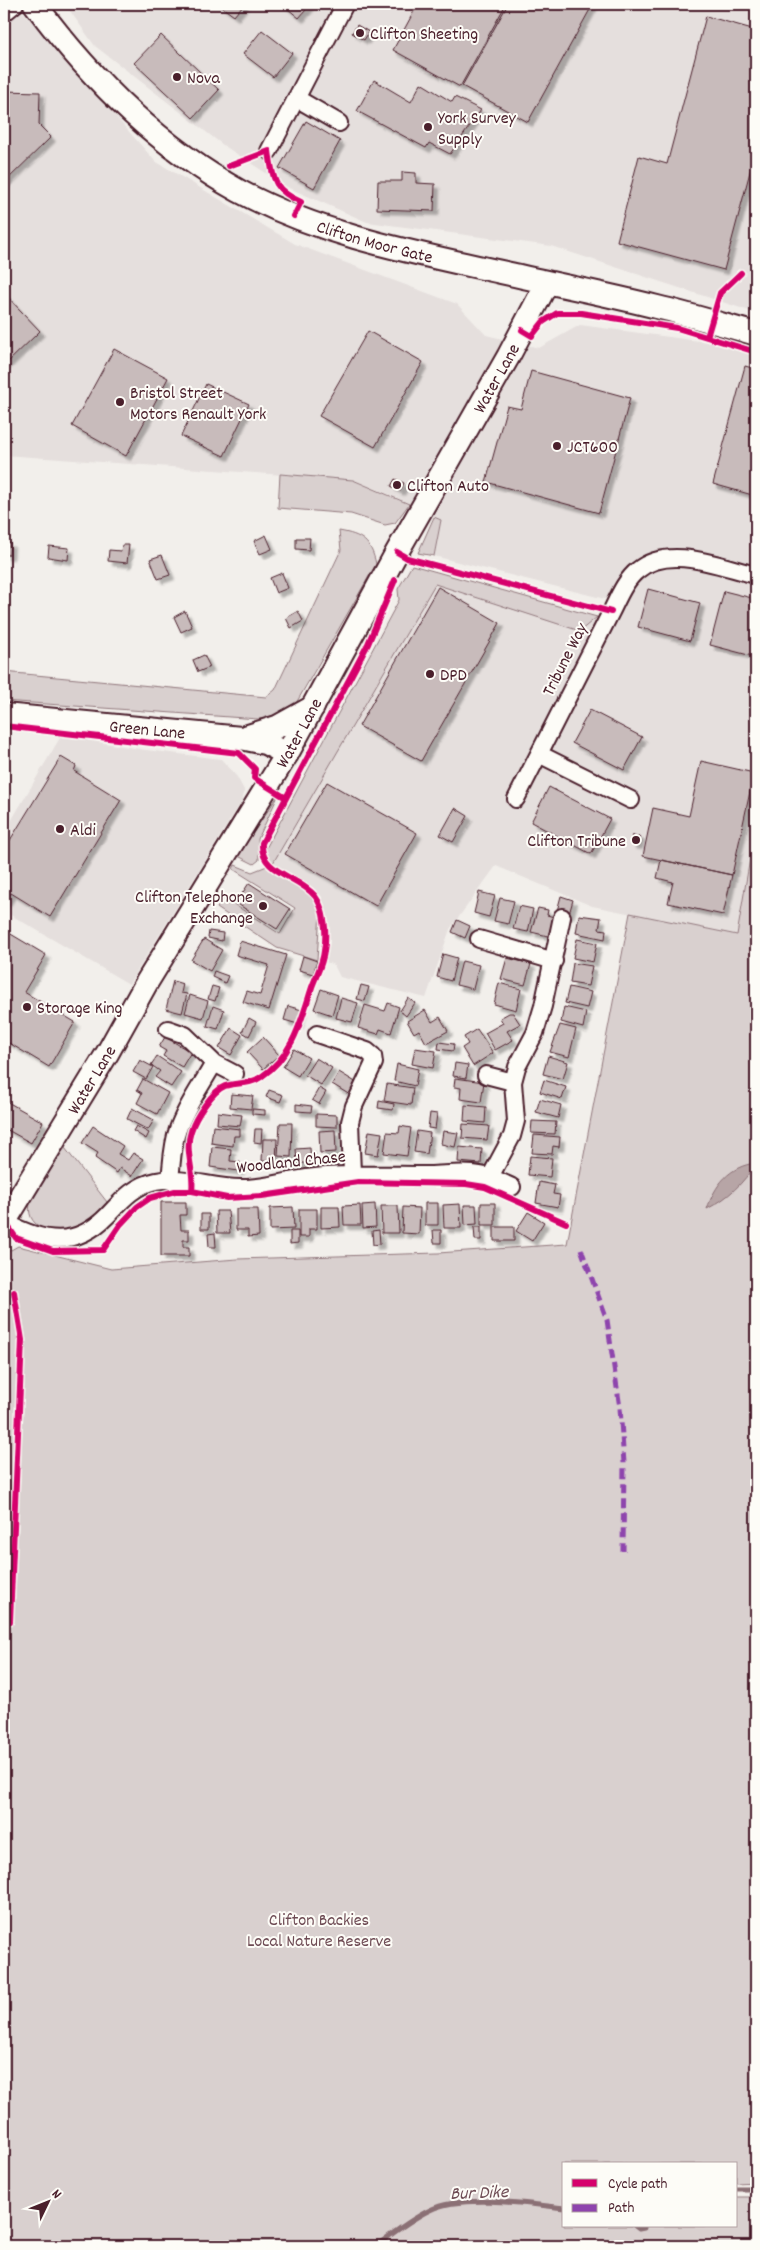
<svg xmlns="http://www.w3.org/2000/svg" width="760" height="2250" viewBox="0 0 760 2250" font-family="Dekko,sans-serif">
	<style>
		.built { fill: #e5dfdd }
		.green { fill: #d9d0cf; stroke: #92787d }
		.water { fill: #b7a5a6; stroke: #8b6f75 }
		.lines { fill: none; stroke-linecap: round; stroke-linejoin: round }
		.stream { stroke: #8b6f75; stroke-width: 5 }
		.building { fill: #c8bbbb; stroke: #4a1f2b; filter: url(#shadow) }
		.street-casing { stroke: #4a1f2b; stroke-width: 20 }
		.secondary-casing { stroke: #4a1f2b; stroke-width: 26 }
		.street { stroke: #fdfcf7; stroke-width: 16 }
		.secondary { stroke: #fdfcf7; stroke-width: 22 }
		.quiet { stroke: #8e44ad; stroke-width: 5; stroke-dasharray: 10 5; stroke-linecap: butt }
		.cycleway-casing { stroke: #fdfcf7; stroke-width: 9 }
		.cycleway { stroke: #d6006c; stroke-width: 6 }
		.poi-dot { fill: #4a1f2b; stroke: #fdfcf7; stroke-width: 2 }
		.labels { text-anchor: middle; stroke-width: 4; stroke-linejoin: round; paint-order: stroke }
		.poi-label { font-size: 18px; fill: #4a1f2b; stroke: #fdfcf7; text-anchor: start }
		.street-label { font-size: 18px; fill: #4a1f2b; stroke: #fdfcf7 }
		.park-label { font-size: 18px; fill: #6e4b54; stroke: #fdfcf7 }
		.water-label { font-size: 19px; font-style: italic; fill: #704e56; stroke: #fdfcf7 }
	</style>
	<defs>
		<filter id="shadow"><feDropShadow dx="4.5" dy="4.5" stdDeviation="1" flood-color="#0004"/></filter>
	</defs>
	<rect width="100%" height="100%" fill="#f2efeb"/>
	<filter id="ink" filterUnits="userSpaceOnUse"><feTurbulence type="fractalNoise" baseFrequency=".02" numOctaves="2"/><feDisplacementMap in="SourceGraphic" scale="10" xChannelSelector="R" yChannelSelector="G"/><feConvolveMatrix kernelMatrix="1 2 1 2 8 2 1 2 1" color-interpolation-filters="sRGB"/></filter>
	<g filter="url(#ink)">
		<path class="built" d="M4,4H16L155,161L295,244L457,304L486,335L539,348L580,325L729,345L756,352V823L738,935L592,906L496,866L450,929L426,998L340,977L334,965L326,962L329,942L327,917L322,897L314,889L273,863L435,583L580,631L597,617L609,600L434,556L441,520L395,497L353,480L4,455Z
			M65,4H756V313L551,246L367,222L289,188L223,145L95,46Z
			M61,736L146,750L221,759L237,777L244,790L243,799L129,984L4,911V833Z"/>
		<path class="green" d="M280,474L353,480L409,504L395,523L385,525L351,514L278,508Z
			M434,517L441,520L434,556L418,553Z
			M339,531C362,535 371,541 376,564L295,705L274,718L258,719L4,701V672L266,697L275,690L341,550Z
			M412,565L597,617L580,631L435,584L273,863L264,852L399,600L398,589Z
			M279,794L258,839L259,860L254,864L238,856Z
			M756,823V2182L736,2183V2164H564V2226H736V2197H756V2246H4V1254L18,1246L111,1269L237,1259L438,1253L567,1244L630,913L737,935Z
			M235,865L252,872L267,866L306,892L317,905L320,911L317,960L277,948L217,908L224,898L280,934L295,908L233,869Z
			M65,1148L107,1202C98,1213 88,1224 74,1229C53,1237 22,1227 31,1200C37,1181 53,1164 65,1148Z"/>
		<path class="water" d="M756,1163C743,1184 728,1198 707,1209C715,1185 729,1166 756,1163Z"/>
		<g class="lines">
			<path class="stream" d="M736,2189H756
				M635,2226L639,2229L644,2228V2226
				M376,2246C393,2233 411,2219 430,2210C461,2194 529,2204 564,2208"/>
		</g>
		<path class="building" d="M218,4H244L234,16Z
			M282,4H311L299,18Z
			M418,4H506L460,87L393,50Z
			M508,4H593L528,122L462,86Z
			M706,16L756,30V149L724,270L617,241L639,156L667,164Z
			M357,25L369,32L364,40L352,33Z
			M262,30L292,53L273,77L243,54Z
			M161,35L219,90L193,118L134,63Z
			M374,80L411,102L421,83L452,102L455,97L481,110L450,154L429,143L426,148L357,111Z
			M4,91L40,92L39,125L51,137L4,183Z
			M306,121L340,141L314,188L279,168Z
			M402,172L416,173V183L435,184L434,211L377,209L378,181H402Z
			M4,293L40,331L4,366Z
			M368,331L423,362L375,447L319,416Z
			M114,349L168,378L126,456L72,426Z
			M745,366L756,369V496L713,484Z
			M531,371L630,398L599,513L486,482L507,406L521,409Z
			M206,384L249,404L224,456L181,436Z
			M395,479L404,483L400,491L391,486Z
			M266,535L272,549L260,554L254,541Z
			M296,538H310L309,550L296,549Z
			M4,542L10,543L9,555H4Z
			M122,545H129L127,563L108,561L109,550L121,551Z
			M49,546L69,548L68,560L48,557Z
			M162,555L170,575L158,579L150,559Z
			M282,573L288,588L276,593L270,578Z
			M438,587L500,623L421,761L359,726Z
			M648,589L700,603L690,641L638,627Z
			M724,591L756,599V657L710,645Z
			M185,611L192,627L181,632L174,617Z
			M298,611L303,621L291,628L286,618Z
			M204,655L210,667L198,672L193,660Z
			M590,710L642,737L624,770L572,743Z
			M61,757L76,766L74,771L121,800L50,917L11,893L5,903H4V850Z
			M701,761L754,773L732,875L643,856L653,808L689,816Z
			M327,782L417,833L376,906L285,854Z
			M549,787L610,819L591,854L531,822Z
			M455,808L468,816L453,842L440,835Z
			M633,835L640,836L638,845L631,844Z
			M661,860L732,875L723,915L668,903L673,882L657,878Z
			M249,883L290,909L277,929L236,903Z
			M479,892L495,896L489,917L474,913Z
			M561,896L573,900L569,914L557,911Z
			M500,898L514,901L508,924L494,921Z
			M519,906L533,909L528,932L513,929Z
			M538,908L548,910L547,915L554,917L548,936L531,932Z
			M579,915L601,918L599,929L606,930L605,939L576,933Z
			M457,920L470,926L465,938L452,932Z
			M4,930L46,955L24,992L75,1022L49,1067L4,1040Z
			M209,931L223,933L222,941L208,938Z
			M204,939L222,950L210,971L191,960Z
			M577,939L597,943L593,962L573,958Z
			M240,941L286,955L269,1010L243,1002L247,991L260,995L269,965L236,955Z
			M443,954L457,958L451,981L437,977Z
			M303,956L317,961L313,974L299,970Z
			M507,958L531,964L525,985L501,979Z
			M462,961L479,965L473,989L456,985Z
			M573,963L592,966L588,986L570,983Z
			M214,971L228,976L225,983L212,977Z
			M173,981L183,984L181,993L187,994L182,1013L166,1009Z
			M499,983L521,989L516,1010L494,1004Z
			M361,985L369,987L365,1001L357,999Z
			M212,986L219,988L215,1001L208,999Z
			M569,987L591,992L587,1008L565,1003Z
			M321,989L338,995L332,1015L314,1009Z
			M190,995L208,1001L203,1018L185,1013Z
			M341,998L358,1003L352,1022L336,1018Z
			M408,998L415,1003L406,1016L400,1011Z
			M388,1003L399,1007L391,1033L380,1029L378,1034L358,1028L365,1005L385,1011Z
			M213,1006L224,1010L218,1029L207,1026Z
			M288,1006L302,1010L298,1024L284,1020Z
			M564,1007L586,1012L583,1028L561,1022Z
			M425,1010L432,1022L440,1017L448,1031L426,1043L419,1030L414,1033L407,1021Z
			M509,1013H513L520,1024L507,1031L513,1040L495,1050L485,1033L503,1023L500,1018Z
			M249,1018L256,1022L249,1036L242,1032Z
			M560,1025L576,1029L569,1057L550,1052Z
			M231,1028L242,1035L231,1055L219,1048Z
			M477,1029L493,1053L473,1066L462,1048L468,1044L464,1037Z
			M165,1037L191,1052L182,1067L163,1056L166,1051L159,1047Z
			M263,1037L279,1055L263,1069L247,1052Z
			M439,1042L454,1044L453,1051L438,1049Z
			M415,1048L436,1051L433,1068L412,1064Z
			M294,1049L309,1058L298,1076L283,1067Z
			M157,1056L181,1072L171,1087L155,1077L160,1071L151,1065Z
			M548,1056L568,1062L563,1079L543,1074Z
			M316,1058L332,1068L321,1085L305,1075Z
			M140,1060L153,1067L146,1079L133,1072Z
			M455,1063L468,1065L466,1078L453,1076Z
			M397,1064L418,1069L415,1086L394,1081Z
			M339,1072L357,1083L350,1095L332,1084Z
			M455,1078L484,1082L481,1102L460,1099L461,1088L454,1087Z
			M143,1079L168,1093L157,1114L137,1103L142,1093L137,1090Z
			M544,1080L566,1087L562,1099L540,1092Z
			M387,1084L413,1088L411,1105L384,1101Z
			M319,1088L326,1092L319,1104L312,1100Z
			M269,1090L283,1095L280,1102L266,1097Z
			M231,1094L253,1096L251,1109L230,1107Z
			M540,1099L561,1105L558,1118L536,1112Z
			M4,1100L43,1122L31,1143L4,1128Z
			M379,1101L394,1104L393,1110L378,1108Z
			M296,1104L312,1106L311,1112L296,1111Z
			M465,1105L486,1107L485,1123L464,1121Z
			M132,1108L154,1120L148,1130L127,1119Z
			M252,1109L265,1110V1115L252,1114Z
			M218,1112L242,1115L240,1126L217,1124Z
			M430,1113L437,1114L435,1129L428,1128Z
			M316,1114L337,1115V1127L316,1126Z
			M532,1121L556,1122L555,1134L531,1133Z
			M280,1123H292L291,1157L278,1156Z
			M463,1124L489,1126L487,1140L462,1138Z
			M93,1126L123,1146L118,1154L128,1160L133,1153L143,1159L132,1176L120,1168L117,1173L95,1158L98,1153L82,1143Z
			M136,1126L149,1133L146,1139L133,1131Z
			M213,1126L240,1129V1136H234L233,1146L211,1143Z
			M400,1126L411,1128L407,1156L384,1153L387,1132L399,1133Z
			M255,1129H262L261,1143L254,1142Z
			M335,1130L336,1152L320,1153L319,1131Z
			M369,1131L382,1133L378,1155L365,1153Z
			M417,1131L430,1133L427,1154L414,1152Z
			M443,1131L458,1133L455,1147L441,1144Z
			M534,1135L560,1137L559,1147L553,1146L552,1154L532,1153Z
			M263,1139H277L276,1162L262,1161Z
			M212,1147L231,1149L230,1161L240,1162L239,1171L210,1167Z
			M459,1147L482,1149L481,1164L458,1162Z
			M310,1148L311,1162L297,1164L296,1149Z
			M530,1156L552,1158L550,1177L528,1175Z
			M539,1182L555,1185L553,1194L560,1195L558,1207L536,1203Z
			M161,1202H186V1215H180L181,1230H189V1240H183V1247H189V1256H161Z
			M425,1203H438V1225H425Z
			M481,1203H495V1225H481Z
			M375,1204L376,1227L363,1228L362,1205Z
			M460,1204L461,1228H444L443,1205Z
			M360,1205L361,1225H344L343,1206Z
			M464,1205H476L477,1224L465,1225Z
			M381,1206H398L399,1233H382Z
			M293,1207L294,1229L270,1230V1208Z
			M321,1207H339L340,1227L321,1228Z
			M403,1207L420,1208L419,1234L402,1233Z
			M236,1209H258L259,1236L248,1237V1230H236Z
			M299,1209H317V1229H309V1237H299Z
			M216,1211H228L230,1233H217Z
			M528,1212L544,1222L532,1241L516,1231Z
			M201,1214H209V1229H201Z
			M474,1227H481V1240H475Z
			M494,1227H514V1241H494Z
			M379,1230L380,1244L373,1245L372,1231Z
			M433,1230H441V1243H434Z
			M290,1231H298V1243L290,1244Z
			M215,1233L216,1247H209L208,1234Z"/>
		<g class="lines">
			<g class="street-casing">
				<path id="street" d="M4,13L15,4
					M296,98L339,123
					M269,151L345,4
					M539,754L631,800
					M516,799L611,612C618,598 625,580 638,570C670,544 721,567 756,575
					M479,939L554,961
					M168,1029L185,1035L214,1063L235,1074
					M317,1034L367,1051L373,1056L374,1063L354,1106L350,1122L352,1173
					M486,1075L513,1082
					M490,1177L512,1136L516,1121L513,1082L517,1067L535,1033L543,1006L562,917
					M170,1180C172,1163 172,1145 178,1129C186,1106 202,1085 214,1063
					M5,1222C43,1242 75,1249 108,1215C122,1200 135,1185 156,1181C185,1176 214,1189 243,1188C265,1188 285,1181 307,1178C347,1173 387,1175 428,1175C443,1175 458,1172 473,1174C487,1175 499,1181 512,1187"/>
			</g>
			<g class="secondary-casing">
				<g id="secondary">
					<path id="s1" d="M35,4C90,78 158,146 239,191C321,235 411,252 501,272C553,284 606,294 657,307C691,315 723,325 756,334"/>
					<path id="s2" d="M4,715L241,738L265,743L287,754"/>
					<path d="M242,738L277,727L313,707"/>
					<path id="s3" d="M4,1223L108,1052L147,982L287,754L397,552L508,357L547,283"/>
				</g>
			</g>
			<use href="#street" class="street"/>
			<use href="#secondary" class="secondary"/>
			<path class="quiet" d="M581,1249L607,1320L620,1408L624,1463L623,1551"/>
			<g class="cycleway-casing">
				<path id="cycleway" d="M229,166L269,151C273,179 273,190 301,202L294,216
					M522,330L532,336L543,322L557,313H581L677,328L756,352
					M707,337L720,293L741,273
					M397,552L407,558L611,612
					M4,726L239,753L255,769L254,778L286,798
					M192,1191C195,1171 184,1151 191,1131C195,1118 212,1091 225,1086C237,1082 250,1085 261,1077C293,1056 301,1021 312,987C316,976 323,963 324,951C327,934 325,909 315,896C298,875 260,874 262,843L368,644L395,580
					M5,1222L16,1238L53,1251L103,1250L120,1225L137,1207L150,1198L175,1191H192L227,1198L262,1196L358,1182L466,1184L485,1187L566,1223
					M4,1621H10L22,1340L14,1292"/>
			</g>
			<use href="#cycleway" class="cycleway"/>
		</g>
	</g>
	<g class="poi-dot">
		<circle cx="360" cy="33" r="5"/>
		<circle cx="177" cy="77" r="5"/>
		<circle cx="428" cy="127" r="5"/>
		<circle cx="120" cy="402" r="5"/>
		<circle cx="557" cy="446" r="5"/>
		<circle cx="397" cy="485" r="5"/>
		<circle cx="430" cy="674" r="5"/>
		<circle cx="60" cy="829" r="5"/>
		<circle cx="636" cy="840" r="5"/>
		<circle cx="263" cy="906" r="5"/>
		<circle cx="27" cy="1007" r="5"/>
	</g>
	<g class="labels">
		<g class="poi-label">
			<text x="370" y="39">Clifton Sheeting</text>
			<text x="187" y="83">Nova</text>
			<text x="438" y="123">York Survey<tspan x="438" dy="21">Supply</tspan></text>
			<text x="130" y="398">Bristol Street<tspan x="130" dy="21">Motors Renault York</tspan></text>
			<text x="567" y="452">JCT600</text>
			<text x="407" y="491">Clifton Auto</text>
			<text x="440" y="680">DPD</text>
			<text x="70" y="835">Aldi</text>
			<text x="626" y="846" text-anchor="end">Clifton Tribune</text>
			<text x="253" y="902" text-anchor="end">Clifton Telephone<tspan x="253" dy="21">Exchange</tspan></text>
			<text x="37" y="1013">Storage King</text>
		</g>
		<g class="street-label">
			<text dy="6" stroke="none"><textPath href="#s1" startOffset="424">Clifton Moor Gate</textPath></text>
			<text dy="6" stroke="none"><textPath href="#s3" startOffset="978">Water Lane</textPath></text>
			<text transform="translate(564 659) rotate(-63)" y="6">Tribune Way</text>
			<text dy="6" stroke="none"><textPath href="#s2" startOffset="144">Green Lane</textPath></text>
			<text dy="6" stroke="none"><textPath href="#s3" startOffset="572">Water Lane</textPath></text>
			<text dy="6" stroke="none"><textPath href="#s3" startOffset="168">Water Lane</textPath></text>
			<text transform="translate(291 1161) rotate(-6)" y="6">Woodland Chase</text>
		</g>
		<g class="park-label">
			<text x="319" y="1925">Clifton Backies<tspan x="319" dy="21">Local Nature Reserve</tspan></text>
		</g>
		<g class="water-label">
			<text transform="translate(479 2191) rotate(-2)" y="7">Bur Dike</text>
		</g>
	</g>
	<rect width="760" height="2250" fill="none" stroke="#fdfcf7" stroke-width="20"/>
	<rect x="10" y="10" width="740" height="2230" fill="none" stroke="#4a1f2b" stroke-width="2" filter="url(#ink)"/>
	<rect x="562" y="2162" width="175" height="65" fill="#fdfcf7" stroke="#b5a4a5"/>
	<rect x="572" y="2179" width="25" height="8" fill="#d6006c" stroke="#b5a4a5"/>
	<text x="608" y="2188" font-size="15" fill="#4a1f2b">Cycle path</text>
	<rect x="572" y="2204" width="25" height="8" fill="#8e44ad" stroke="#b5a4a5"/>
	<text x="608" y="2212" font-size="15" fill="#4a1f2b">Path</text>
	<g transform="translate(48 2202) rotate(47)" stroke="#fdfcf7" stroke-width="4" paint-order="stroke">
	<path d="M0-4L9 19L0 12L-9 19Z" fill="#4a1f2b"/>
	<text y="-8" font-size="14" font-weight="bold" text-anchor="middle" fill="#4a1f2b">N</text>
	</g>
</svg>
